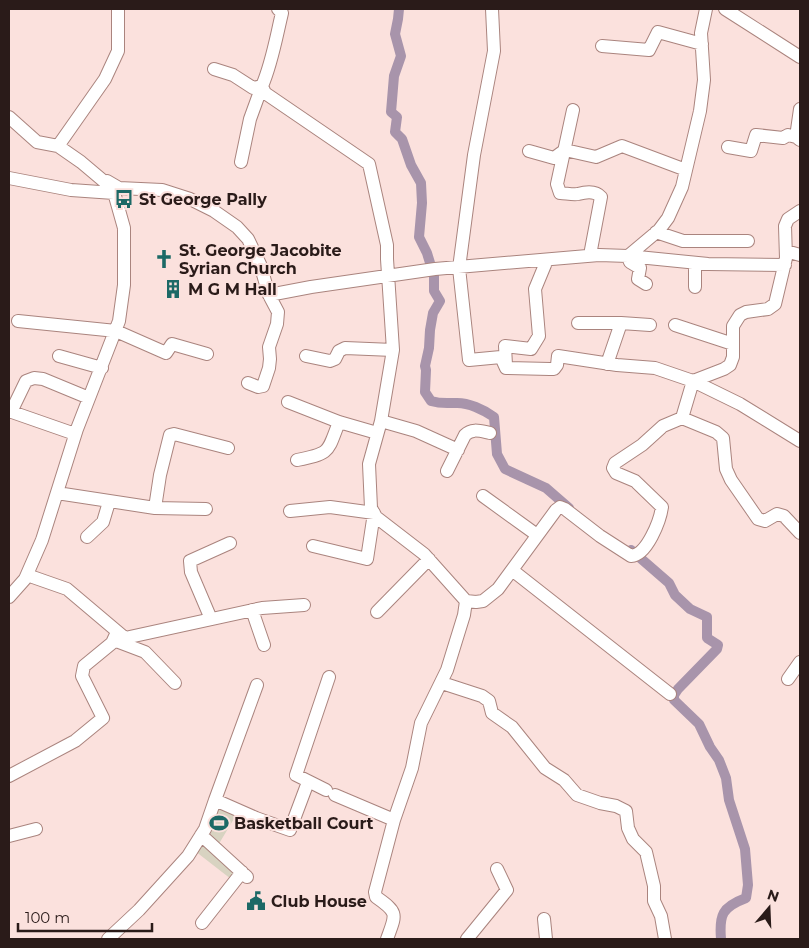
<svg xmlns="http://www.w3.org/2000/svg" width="809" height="948" viewBox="0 0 809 948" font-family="Montserrat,sans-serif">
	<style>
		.green { fill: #d8d3c1 }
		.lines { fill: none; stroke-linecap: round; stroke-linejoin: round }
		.canal { stroke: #a894ab; stroke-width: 10 }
		.minor-casing { stroke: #aa847e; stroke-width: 14 }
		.minor { stroke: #fff; stroke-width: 12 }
		.labels { text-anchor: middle; stroke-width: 4; stroke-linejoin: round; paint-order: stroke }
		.poi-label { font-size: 16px; font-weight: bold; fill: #2a1b19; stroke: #fbe1dd; text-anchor: start }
	</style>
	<rect width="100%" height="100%" fill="#fbe1dd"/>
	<path class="green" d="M215,800L238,812L217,847L203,835Z
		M202,840L238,870L231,879L195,851Z"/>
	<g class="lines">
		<path class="canal" d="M399,9L398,19L395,34L401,56L394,76L391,112L397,117L395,132L402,139L411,165L421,183L422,203L419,237L427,253L434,276V291L440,301L433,313L430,330L429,348L425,366L426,370L425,392L431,401C441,404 445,403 455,403C468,402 484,410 494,417L497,454L505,469L546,488L569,508
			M631,550L669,583L675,595L690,609L707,617V638L718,645L717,649L678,689L674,695V700L699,724L710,747L719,760L726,778L729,800L745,849L748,885L746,898C722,907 719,915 721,939"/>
		<g class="minor-casing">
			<path id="minor" d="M278,9L282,13C276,38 272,63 262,86L265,93L369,164L387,245V259L393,350L381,421L369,464L371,508L376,517L424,554L466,601L476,602L483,601L498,589L556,510L560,507L565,509L600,536L631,556C647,555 660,521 662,507L635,481L616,473L613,468L615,463L642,445L663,426L682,418L716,432L723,438L726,469L731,480L758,519L765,521L777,514L784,516L800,533
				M492,9L494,51L474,155L459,268L469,360L501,357L506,368L550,369H554L557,365L558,356L617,365L655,368L693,381L724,369L730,365L733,357V326L740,315L746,312L768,309L775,304L786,258L785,226L788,219L800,211
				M725,9L800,57
				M602,46L649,50L658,32L702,44
				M214,69L233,75L253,88L262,86
				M800,109L796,137L800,140
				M573,110L557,184L560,193C565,193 573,195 578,194C585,192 595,190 601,197L590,255
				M9,117L37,142L58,146L81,162L113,189L124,228V285L119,321L77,429L42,540L25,579L9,597
				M58,146L105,79L118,51V9
				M728,147L751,151L756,135L783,138L788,135L796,137
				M529,151L554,158L565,150L596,157L622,146L686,170
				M241,162L250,119L262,86
				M9,178L71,190L114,193
				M107,181L119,188L162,190L190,199L214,211L237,227L248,239L260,264L269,295L278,312L277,324L269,347L270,359L269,368L263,386L258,387L248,383
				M656,232L683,241H748
				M786,251L800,255
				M646,284L638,279L640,268L630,262L628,256L708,264L785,265
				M695,287V263
				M269,295L311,287L435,269L599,255L628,256L659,230L668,218L682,187L700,111L704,80L701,33L706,9
				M18,321L116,331L166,353L172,344L207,354
				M578,323H621
				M675,325L733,344
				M59,356L102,368
				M306,356L330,361L335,359L339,351L345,348L393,350
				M607,364L621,323L650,325
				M506,365L505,346L531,349L539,336L535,289L547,260
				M288,402L339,422L377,433
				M9,411L75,434
				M11,412L26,381L34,378L43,379L89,398
				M682,418L693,381L740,404L800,441
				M381,421L416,431L458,450
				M297,460C331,453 327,453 339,422
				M447,471L465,435C472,428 480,431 490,433
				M57,493L155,508L206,509
				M483,496L537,535
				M155,508L160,475L170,435L174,434L228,448
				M290,511L330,507L374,513L367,559L313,546
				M87,537L103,522L109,502
				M512,570L670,694
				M27,575L67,589L125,638L262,608L304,605
				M252,610L264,645
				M377,612L429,559
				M211,619L191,572L190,561L230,543
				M116,641L145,652L175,683
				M788,679L800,662
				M442,683L482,696L489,701L492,713L512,727L545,768L564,780L577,795L600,803L616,806L626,811L628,828L633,839L646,852L654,886V901L661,916L665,939
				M9,776L75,741L103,718L82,676L84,666L112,643L117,632
				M326,790L296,775L329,677
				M335,795L394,820
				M215,800L257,685
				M201,835L247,877
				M9,836L36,829
				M544,919L546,939
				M202,923L242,872
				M108,939L139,910L188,856L205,829L215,800L256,818L290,830L308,782
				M387,939C396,914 399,913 376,897L375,892L394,820L412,768L421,723L447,670L464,615L466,601
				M467,939L507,890L497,869"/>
		</g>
		<use href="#minor" class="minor"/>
	</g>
	<defs>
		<g id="bus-bare" transform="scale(1.5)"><path d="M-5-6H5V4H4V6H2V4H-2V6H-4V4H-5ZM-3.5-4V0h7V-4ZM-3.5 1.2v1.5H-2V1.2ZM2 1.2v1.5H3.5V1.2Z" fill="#1c6966" stroke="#fbe1dd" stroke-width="2.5" paint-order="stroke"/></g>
		<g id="church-bare" transform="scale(1.5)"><path d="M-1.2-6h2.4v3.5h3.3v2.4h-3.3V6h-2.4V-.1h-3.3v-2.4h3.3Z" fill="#1c6966" stroke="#fbe1dd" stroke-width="2.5" paint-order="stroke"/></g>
		<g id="building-bare" transform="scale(1.5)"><path d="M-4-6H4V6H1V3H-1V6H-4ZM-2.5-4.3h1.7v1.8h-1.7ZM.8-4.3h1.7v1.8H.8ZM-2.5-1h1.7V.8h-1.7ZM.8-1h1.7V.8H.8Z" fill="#1c6966" stroke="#fbe1dd" stroke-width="2.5" paint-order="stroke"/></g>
		<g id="stadium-bare" transform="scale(1.5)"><path d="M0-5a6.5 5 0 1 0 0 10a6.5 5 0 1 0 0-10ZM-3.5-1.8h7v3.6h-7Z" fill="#1c6966" stroke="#fbe1dd" stroke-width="2.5" paint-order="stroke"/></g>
		<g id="civic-bare" transform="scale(1.5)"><path d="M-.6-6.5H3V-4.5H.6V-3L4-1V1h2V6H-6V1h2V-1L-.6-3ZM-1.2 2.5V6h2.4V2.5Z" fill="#1c6966" stroke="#fbe1dd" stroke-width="2.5" paint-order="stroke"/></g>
	</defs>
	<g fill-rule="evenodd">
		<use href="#bus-bare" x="124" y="199"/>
		<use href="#church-bare" x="164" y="259"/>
		<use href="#building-bare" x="173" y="289"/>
		<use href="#stadium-bare" x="219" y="823"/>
		<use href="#civic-bare" x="256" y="901"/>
	</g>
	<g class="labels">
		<g class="poi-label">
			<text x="139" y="205">St George Pally</text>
			<text x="179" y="256">St. George Jacobite<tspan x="179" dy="18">Syrian Church</tspan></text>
			<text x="188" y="295">M G M Hall</text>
			<text x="234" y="829">Basketball Court</text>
			<text x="271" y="907">Club House</text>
		</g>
	</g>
	<rect width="809" height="948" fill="none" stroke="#2a1b19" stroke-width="20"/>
	<g transform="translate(769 908) rotate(19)" stroke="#fbe1dd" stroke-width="4" paint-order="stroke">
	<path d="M0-4L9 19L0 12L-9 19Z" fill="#2a1b19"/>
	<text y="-8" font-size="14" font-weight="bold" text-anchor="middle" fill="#2a1b19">N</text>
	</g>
	<path d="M18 923v8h134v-8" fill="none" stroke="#2a1b19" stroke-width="2.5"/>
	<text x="25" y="923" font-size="15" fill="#2a1b19" stroke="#fbe1dd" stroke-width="4" paint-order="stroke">100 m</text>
</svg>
